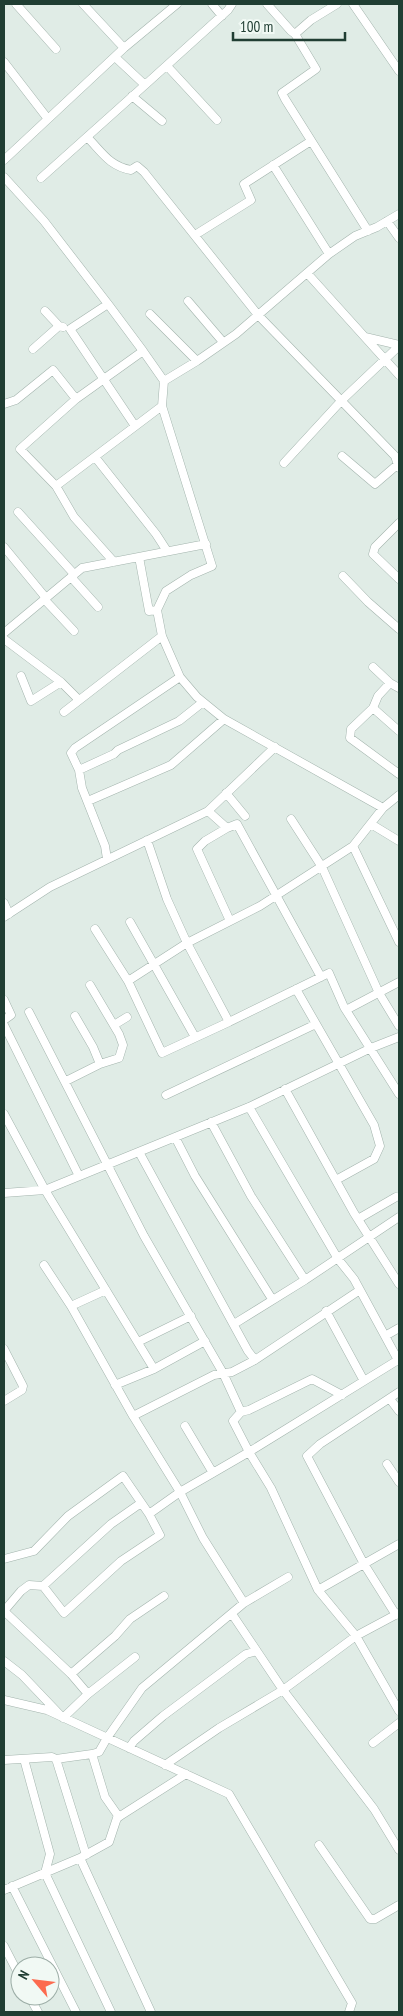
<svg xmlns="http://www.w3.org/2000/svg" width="403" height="2016" viewBox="0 0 403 2016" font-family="'PT Sans Narrow',sans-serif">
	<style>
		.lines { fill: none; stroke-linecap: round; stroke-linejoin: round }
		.street-casing { stroke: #a3b4ad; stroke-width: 9 }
		.street { stroke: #fff; stroke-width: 8 }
	</style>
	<rect width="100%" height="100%" fill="#e0ece6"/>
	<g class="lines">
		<g class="street-casing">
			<path id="street" d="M16,4L56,49
				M212,4L222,16
				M267,4L291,31L295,34L316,69L282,93L285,99L368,231
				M353,4L399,71
				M295,34L311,20L337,4
				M124,48L177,4
				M115,57L145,85L228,10L232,4
				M4,62L48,119
				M167,66L217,120
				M132,96L162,121
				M87,137C102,152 109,166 131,170L137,166L144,172L258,315L395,456L399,468
				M4,160L124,48L83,4
				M273,165L329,254
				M4,177L44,221L108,304L70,329L135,426
				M41,178L145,85
				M387,221L399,238
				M195,235L251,200L244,184L311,141
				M307,273L399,375
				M188,301L223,342
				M108,304L143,351
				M45,311L59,326L63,327
				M150,314L197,361
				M365,337L399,345
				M33,349L59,326
				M4,404L16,400L53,370L76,399
				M162,406L212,566L191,575L166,591L157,610L162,636L180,677L197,697L224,719L383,808L399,795
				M342,456L375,484L397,465
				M95,457L156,534L167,551
				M284,463L342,400L399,346
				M56,486L20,449L76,399L143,351L164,381
				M18,512L74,574
				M399,523L375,547L373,554L399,579
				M4,547L46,598
				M139,557L149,611L157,610
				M114,562L74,517L56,486L162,406L164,381L197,361L236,334L329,254L355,236L377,227L399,214
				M343,576L368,602L399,629
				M71,577L98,607
				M44,599L74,631
				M4,633L82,568L206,544
				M4,639L61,682L79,700
				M373,667L390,683L399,688
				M21,676L31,701L61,682
				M390,683L378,696L373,708L351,729L350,738L399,774
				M373,708L399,731
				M64,712L162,636
				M79,770L114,754L118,750L179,721L203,702
				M226,793L245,816
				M88,801L171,765L224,719
				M383,808L353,846L399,942
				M208,811L227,828L237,824L321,977
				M291,819L322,867L379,993L399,1026
				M371,824L399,841
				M227,828L205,841L197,849L230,921
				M353,846L260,906L187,943L229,1022L329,973L344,1007L399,1094
				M107,859L105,846L82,788L79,770L71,753L75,748L180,677
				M4,903L9,914
				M4,917L50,887L208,811L275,747
				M130,922L195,1037
				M95,929L128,981L162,1053L229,1022
				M128,981L187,943L167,899L147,840
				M296,989L374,1125L380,1146L374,1159L336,1180
				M4,1000L11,1015L4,1020
				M346,1010L399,982
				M29,1012L144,1236L223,1373L241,1412
				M75,1016L93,1047L100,1064
				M4,1025L79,1176
				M114,1025L127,1017
				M66,1081L100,1064L119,1058L123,1045L119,1034L90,985
				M285,1089L354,1213L399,1284
				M166,1095L316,1024
				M249,1107L338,1259L354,1279L385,1336
				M4,1114L45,1190L154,1369
				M211,1122L251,1196L305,1280
				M175,1137L195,1176L272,1299
				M139,1152L248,1351L255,1360
				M4,1193L45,1190L249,1107L371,1048L399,1037
				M358,1219L396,1197
				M44,1265L71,1306L106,1290
				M71,1306L133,1416L180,1492L203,1538L244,1603
				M326,1311L364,1381
				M234,1324L305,1280L399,1217
				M138,1342L191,1316
				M4,1349L23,1386L22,1390L4,1401
				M115,1385L154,1369L205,1341
				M342,1395L312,1379L249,1410L241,1412L233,1421L249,1452L398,1360L385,1336L399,1328
				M390,1399L399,1411
				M133,1416L214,1375L232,1372L255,1360L360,1290
				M185,1426L213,1473
				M387,1464L399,1482
				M4,1559L34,1551L68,1516L123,1476L149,1514L180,1492L249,1452L271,1488L318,1590L356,1636L399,1711
				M43,1586L111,1524L141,1503
				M318,1590L399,1544
				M4,1611L21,1591L29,1585L43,1586L64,1613L121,1561L160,1535L149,1514
				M4,1611L71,1674L88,1694
				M232,1614L283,1690L374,1809L399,1850
				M396,1615L364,1564L307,1456L320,1444L399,1392
				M4,1661L22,1675L63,1718L88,1694L135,1657
				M71,1674L115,1636L130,1619L164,1596
				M4,1700L47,1710L229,1794L352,2003L349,2012
				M373,1743L399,1723
				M129,1748L134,1741L163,1716L246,1654L257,1651
				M92,1754L99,1752L107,1738L142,1688L244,1603L288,1577
				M24,1759L50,1854L45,1873L111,2012
				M56,1759L86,1855
				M4,1760L52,1757L56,1759L92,1754L105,1797L119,1817L117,1818
				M165,1765L219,1728L283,1690L356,1636L399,1613
				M319,1845L370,1919H375L399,1905
				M80,1858L151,2012
				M12,1886L76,2012
				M4,1890L80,1858L109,1842L117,1818L186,1774
				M4,1946L20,1977
				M29,1996L38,2012"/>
		</g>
		<use href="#street" class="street"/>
	</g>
	<rect width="403" height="2016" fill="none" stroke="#203e33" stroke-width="10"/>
	<g transform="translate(35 1981) rotate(298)"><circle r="24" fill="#f1f9f4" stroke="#9daea7"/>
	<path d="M0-4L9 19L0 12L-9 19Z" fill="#fc6b4f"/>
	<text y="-8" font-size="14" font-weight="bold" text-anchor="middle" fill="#203e33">N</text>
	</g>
	<path d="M233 32v8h112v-8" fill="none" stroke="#203e33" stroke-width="2.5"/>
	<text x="240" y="32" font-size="15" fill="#203e33" stroke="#f1f9f4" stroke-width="4" paint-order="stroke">100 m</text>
</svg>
